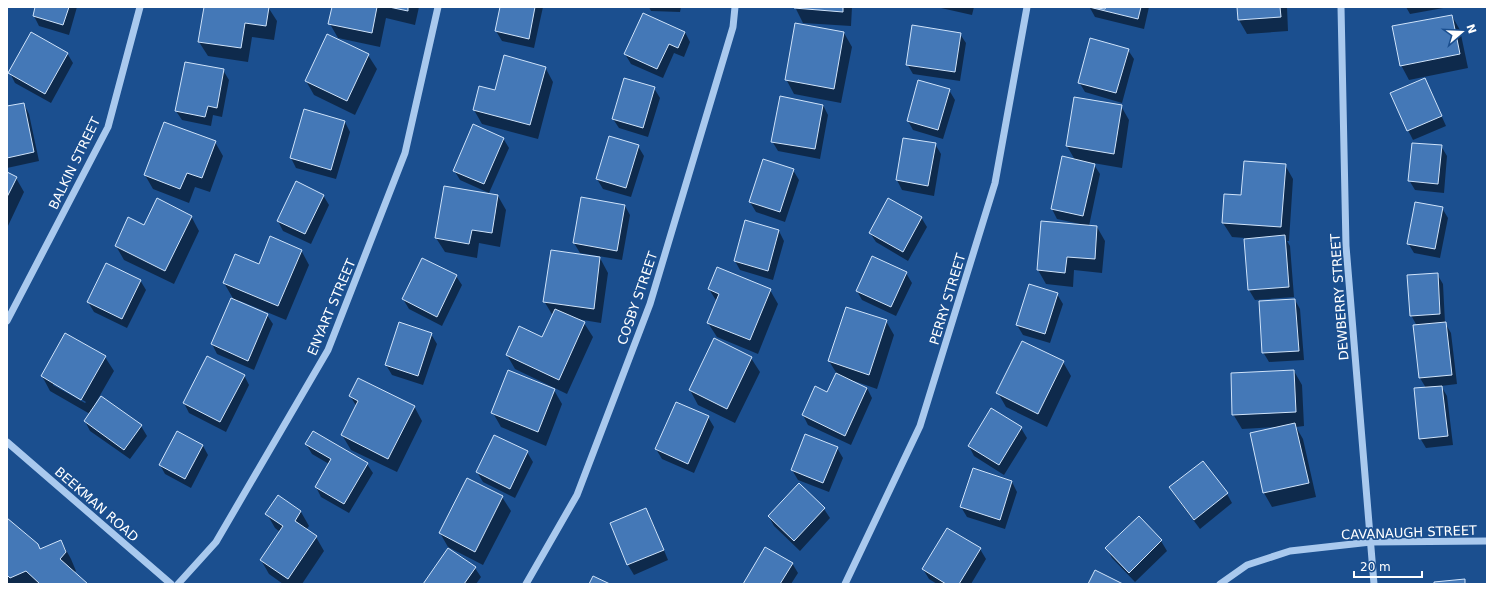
<svg xmlns="http://www.w3.org/2000/svg" width="1494" height="591" viewBox="0 0 1494 591" font-family="'DejaVu Sans',sans-serif">
	<style>
		.shadow { fill: #0007; fill-rule: evenodd }
		.building { fill: #4478b7; stroke: #cfe3fa }
		.lines { fill: none; stroke-linecap: round; stroke-linejoin: round }
		.minor { stroke: #a9c9ee; stroke-width: 7 }
		.labels { text-anchor: middle; stroke-width: 3.5; stroke-linejoin: round; paint-order: stroke }
		.street-label { font-size: 13px; fill: #fff; stroke: #1b4f8f }
	</style>
	<rect width="100%" height="100%" fill="#1b4f8f"/>
	<path class="shadow" d="M36,7H77L69,35L39,26L34,16Z
		M205,7H268L277,21L274,40L252,37L248,62L208,56L199,42Z
		M333,7H419L415,25L386,18L380,47L338,38L330,24Z
		M501,7H543L534,48L502,41L496,31Z
		M649,7H681L680,12L651,11Z
		M795,7H852L851,26L803,23Z
		M940,7H974L972,15L941,8Z
		M1094,7L1106,10L1107,7H1149L1144,29L1095,17L1090,8Z
		M1238,7H1287L1288,31L1247,34L1239,20Z
		M1406,7H1449L1410,14Z
		M1452,16L1460,30L1468,68L1409,80L1401,65Z
		M685,32L690,42L684,57L674,53L663,78L631,64L625,54Z
		M844,33L852,47L841,103L794,94L786,79Z
		M960,34L966,43L960,81L913,74L907,64Z
		M328,35L368,55L377,69L355,115L314,95L306,81Z
		M1128,50L1134,59L1122,103L1085,92L1079,82Z
		M67,53L73,63L51,103L15,83L10,73Z
		M545,67L553,82L538,139L482,124L474,110Z
		M223,70L229,80L222,117L213,115L211,126L182,120L176,111Z
		M1425,79L1446,126L1413,140L1408,130Z
		M654,88L660,98L648,137L619,128L613,119Z
		M949,90L955,100L943,139L913,130L908,121Z
		M24,104L29,114L39,161L7,168V107Z
		M823,105L828,115L820,159L778,151L772,141Z
		M1121,106L1129,120L1122,168L1093,163L1100,174L1089,226L1097,227L1105,241L1102,273L1074,270L1073,287L1046,284L1038,270L1080,224L1057,219L1052,209L1075,160L1067,146Z
		M345,122L350,132L336,179L296,168L291,158Z
		M503,138L509,148L489,193L460,180L454,170Z
		M904,139L935,144L941,154L934,196L902,190L897,180Z
		M215,142L223,156L210,192L195,187L189,203L153,189L145,175Z
		M638,146L644,156L631,197L603,189L597,179Z
		M1441,146L1447,156L1444,193L1415,190L1409,180Z
		M1285,165L1293,179L1289,241H1287L1290,246L1294,297L1255,300L1249,290L1245,238L1232,237L1223,223L1242,196Z
		M793,170L799,180L785,222L756,212L750,202Z
		M7,173L16,178L24,192L7,228Z
		M323,195L329,205L311,244L283,231L278,221Z
		M498,196L506,210L500,247L479,243L477,258L445,252L436,238Z
		M625,206L630,215L622,260L580,253L574,243Z
		M1442,208L1448,218L1440,258L1414,253L1408,243Z
		M191,216L199,231L174,284L124,260L116,246L145,226Z
		M921,217L927,227L908,261L876,242L870,233Z
		M779,231L784,241L773,280L740,270L735,261Z
		M301,250L309,265L286,320L240,301L239,302L267,315L273,324L254,370L217,354L212,344L234,300L224,283Z
		M552,251L600,258L608,273L601,323L577,319L584,323L593,337L567,394L515,369L507,355L543,339L553,316L544,301Z
		M906,273L912,283L896,316L862,300L857,291Z
		M1437,274L1443,284L1445,323L1451,333L1457,384L1441,386L1447,396L1453,445L1426,448L1420,438L1426,388L1420,378L1417,326L1411,315Z
		M456,276L462,285L442,326L409,309L403,299Z
		M140,280L146,290L127,328L94,312L88,302Z
		M709,289L770,290L778,304L758,354L717,337L708,323L717,302Z
		M1057,294L1063,304L1050,343L1023,335L1017,325Z
		M1295,300L1300,309L1304,360L1269,362L1263,352Z
		M886,321L894,335L877,389L854,381V383L867,388L872,398L851,445L808,425L803,415L828,394L837,374L829,361Z
		M66,334L105,357L114,371L95,404L141,426L147,436L130,459L90,431L85,421L90,414L50,391L42,376ZM53,382L86,402L85,403L53,385Z
		M431,334L437,344L423,385L392,375L386,365Z
		M751,358L760,372L735,423L698,405L690,390Z
		M1063,362L1071,376L1047,427L1006,407L998,393Z
		M1294,371L1302,385L1304,426L1296,427L1303,439L1316,497L1272,507L1264,493L1276,427L1242,429L1233,414Z
		M244,375L249,385L226,432L189,413L184,403Z
		M554,390L562,404L546,446L501,427L493,413Z
		M350,396L414,406L422,421L397,472L351,450L342,435L357,407Z
		M991,409L1021,428L1027,438L1004,475L974,456L969,446Z
		M708,417L714,427L694,473L662,459L656,449Z
		M495,436L527,452L533,462L515,498L483,482L477,472Z
		M306,444L367,464L373,473L349,513L321,497L316,487L329,464L312,454Z
		M203,446L208,455L191,488L165,474L160,465Z
		M837,448L843,458L829,492L798,480L792,470Z
		M973,469L1012,482L1017,492L1005,529L967,517L961,507Z
		M799,484L824,509L830,518L800,551L774,526L769,517Z
		M1170,487L1227,494L1232,503L1200,529L1176,497Z
		M278,497L301,512L309,526L306,530L316,537L324,551L302,584H283L269,574L261,560L280,532L275,528L267,514Z
		M502,497L511,511L483,565L448,547L440,533Z
		M646,509L651,519L668,560L634,575L628,565L611,524Z
		M1139,517L1161,541L1167,551L1135,582L1112,558L1107,549Z
		M7,519L40,550L61,541L71,559L76,571L74,573L86,584H8Z
		M980,549L986,559L971,584H937L929,579L923,569Z
		M792,563L798,573L791,584H744Z
		M475,568L481,577L476,584H424Z"/>
	<path class="building" d="M35,7H69L63,25L33,16Z
		M204,7H269L266,26L245,23L241,48L198,42Z
		M332,7H377L372,33L328,24Z
		M389,7H408V11Z
		M500,7H535L529,39L495,31Z
		M794,7H843V12L794,8Z
		M1089,7L1105,9L1106,7H1141L1138,19Z
		M1237,7H1280L1281,17L1238,20Z
		M643,13L685,32L678,48L669,44L657,69L624,54Z
		M1452,15L1460,54L1400,66L1392,26Z
		M795,23L844,32L834,89L785,80Z
		M912,25L961,33L955,72L906,65Z
		M31,32L68,53L45,94L8,73Z
		M327,34L369,54L347,101L305,81Z
		M1090,38L1129,49L1116,93L1078,83Z
		M504,55L546,67L530,125L473,110L479,86L495,90Z
		M185,62L224,69L217,108L208,106L205,117L175,111Z
		M624,78L655,87L643,128L612,119Z
		M1425,78L1442,116L1407,131L1390,93Z
		M918,80L950,89L938,130L907,121Z
		M780,96L823,105L815,149L771,142Z
		M1074,97L1122,105L1114,154L1066,146Z
		M24,103L34,152L7,158V106Z
		M304,109L345,121L331,170L290,158Z
		M164,122L216,141L202,178L187,173L180,189L144,175Z
		M473,124L504,138L484,184L453,171Z
		M609,136L639,145L626,188L596,179Z
		M903,138L936,143L928,186L896,180Z
		M1412,143L1442,145L1438,184L1408,181Z
		M1062,156L1095,164L1083,216L1051,209Z
		M763,159L794,169L780,212L749,202Z
		M1244,161L1286,164L1281,227L1222,223L1224,194L1241,195Z
		M7,172L17,177L7,197Z
		M296,181L324,195L305,234L277,221Z
		M444,186L498,195L492,233L472,230L469,244L435,238Z
		M581,197L625,205L617,251L573,243Z
		M157,198L192,216L165,271L115,246L128,217L144,225Z
		M888,198L922,217L903,252L869,233Z
		M1415,202L1443,207L1435,249L1407,244Z
		M745,220L779,230L768,271L734,261Z
		M1041,221L1097,226L1095,259L1067,257L1065,273L1037,270Z
		M1285,235L1289,287L1248,290L1244,239Z
		M270,236L302,250L278,306L223,283L235,254L259,264Z
		M551,250L600,257L594,309L543,302Z
		M872,256L907,272L891,307L856,291Z
		M422,258L457,275L437,317L402,299Z
		M106,263L141,280L122,319L87,302Z
		M717,267L771,289L750,340L707,323L719,294L708,289Z
		M1438,273L1440,314L1410,316L1407,275Z
		M1029,284L1058,293L1045,334L1016,325Z
		M231,298L268,314L248,361L211,344Z
		M1295,299L1299,351L1262,353L1259,301Z
		M846,307L887,320L869,375L828,361Z
		M555,309L585,322L559,380L506,355L519,326L542,337Z
		M399,322L432,333L418,376L385,365Z
		M1446,322L1452,375L1419,378L1413,325Z
		M65,333L106,356L81,400L41,376Z
		M714,338L752,357L727,409L689,390Z
		M1022,341L1064,361L1038,414L996,393Z
		M207,356L245,375L220,422L183,403Z
		M508,370L555,389L538,432L491,413Z
		M1294,370L1296,412L1232,415L1231,373Z
		M836,373L867,388L845,436L802,415L815,386L827,392Z
		M358,378L415,406L388,459L341,435L358,401L349,396Z
		M1442,386L1448,436L1419,439L1414,388Z
		M101,396L142,425L124,450L84,421Z
		M676,402L709,416L688,464L655,449Z
		M991,408L1022,427L999,465L968,446Z
		M1295,423L1309,483L1263,493L1250,433Z
		M177,431L203,445L185,479L159,465Z
		M313,431L368,463L344,504L315,487L331,459L305,444Z
		M805,434L838,447L823,483L791,470Z
		M494,435L528,451L510,489L476,472Z
		M1203,461L1228,493L1194,520L1169,487Z
		M973,468L1012,481L1000,520L960,507Z
		M467,478L503,496L475,552L439,533Z
		M799,483L825,508L794,541L768,516Z
		M278,495L301,511L295,521L317,536L288,579L260,560L283,526L265,514Z
		M646,508L664,550L627,565L610,523Z
		M1139,516L1162,540L1129,573L1105,548Z
		M7,518L38,544L40,549L61,540L66,552L60,559L88,584H40L26,571L10,578L7,575Z
		M947,528L981,548L959,584H946L922,569Z
		M765,547L793,563L780,584H743Z
		M448,548L476,567L464,584H423Z
		M1095,570L1123,584H1088Z
		M593,576L610,584H589Z
		M1465,579V584H1434V582Z"/>
	<g class="lines">
		<path class="minor" d="M1341,7L1346,246L1374,584
			M7,321L108,127L140,7
			M7,442L171,584
			M178,584L216,542L328,350L405,153L438,7
			M526,584L577,495L650,304L733,27L735,7
			M845,584L920,426L995,183L1027,7
			M1220,584L1247,565L1290,551L1371,542L1487,541"/>
	</g>
	<g class="labels">
		<g class="street-label">
			<text transform="translate(74 163) rotate(-64)" y="5">BALKIN STREET</text>
			<text transform="translate(1339 297) rotate(-94)" y="5">DEWBERRY STREET</text>
			<text transform="translate(637 298) rotate(-71)" y="5">COSBY STREET</text>
			<text transform="translate(947 299) rotate(-73)" y="5">PERRY STREET</text>
			<text transform="translate(331 307) rotate(-67)" y="5">ENYART STREET</text>
			<text transform="translate(97 504) rotate(41)" y="5">BEEKMAN ROAD</text>
			<text transform="translate(1409 532) rotate(-2)" y="5">CAVANAUGH STREET</text>
		</g>
	</g>
	<rect width="1494" height="591" fill="none" stroke="#ffffff" stroke-width="16"/>
	<g transform="translate(1462 32) rotate(71)" stroke="#1b4f8f" stroke-width="3" paint-order="stroke">
	<path d="M0-3L7 15L0 10L-7 15Z" fill="#ffffff"/>
	<text y="-6" font-size="11" font-weight="bold" text-anchor="middle" fill="#ffffff">N</text>
	</g>
	<path d="M1354 571v6h68v-6" fill="none" stroke="#ffffff" stroke-width="2"/>
	<text x="1360" y="571" font-size="12" fill="#ffffff" stroke="#1b4f8f" stroke-width="3" paint-order="stroke">20 m</text>
</svg>
